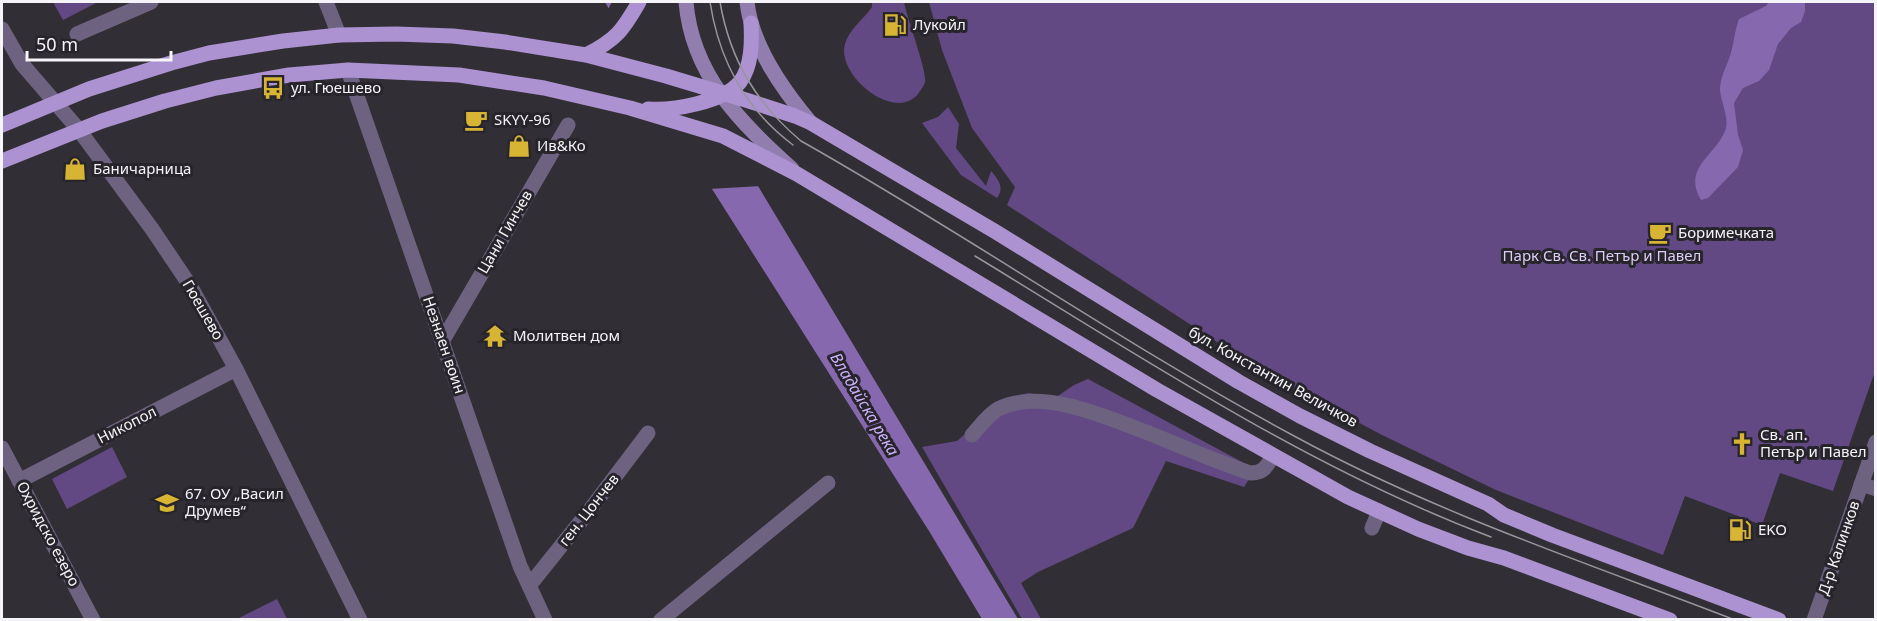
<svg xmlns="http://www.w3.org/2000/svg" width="1877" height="621" viewBox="0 0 1877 621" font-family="'Noto Sans',sans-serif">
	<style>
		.green { fill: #634984 }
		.water { fill: #8668ae }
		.pier { fill: #312f35 }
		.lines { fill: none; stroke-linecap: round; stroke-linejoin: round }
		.minor { stroke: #6e6281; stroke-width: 15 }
		.secondary { stroke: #917eae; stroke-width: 15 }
		.primary { stroke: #ac92d1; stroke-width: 15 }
		.tram { stroke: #97969b; stroke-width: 1.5 }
		.labels { text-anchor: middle; stroke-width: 6; stroke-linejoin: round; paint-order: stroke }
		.poi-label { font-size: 15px; fill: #f5f4f8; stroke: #27252b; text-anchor: start }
		.street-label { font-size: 15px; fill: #f5f4f8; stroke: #27252b }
		.park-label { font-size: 15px; fill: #dccdf4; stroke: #27252b }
		.water-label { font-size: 16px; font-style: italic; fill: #d0b1fe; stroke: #27252b }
	</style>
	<rect width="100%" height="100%" fill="#312f35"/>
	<path class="green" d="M53,2H98L63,20Z
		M872,2H904C907,19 927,70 925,82C924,86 920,91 918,94C894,123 836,75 845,44C849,29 863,20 872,7Z
		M929,2H1875V371L1833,491L1780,473L1762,525L1685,496L1663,555L1496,490L1380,434L1254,366L1007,205L1015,187L972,128L942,50Z
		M948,107L959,124L956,148L986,186L991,171C998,179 1005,188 997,198L961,175L922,123L938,117Z
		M1088,379L1255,469L1244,487L1166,461L1133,528L1038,572L1021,583L1041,619H1022L922,447L957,441L1007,398L1029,393L1055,398L1074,385Z
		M112,447L127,477L67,509L52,479Z
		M277,599L287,619H237Z"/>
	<path class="water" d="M605,2H652L758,186L1018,619H982L929,531L712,189Z
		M1769,2H1805V11L1801,22L1791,28L1778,44L1769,70L1759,81L1743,88L1734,103L1738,135L1743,150L1738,167L1708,198L1701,200C1682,168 1715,156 1725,131C1730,119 1721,103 1720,90C1720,78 1725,70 1729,59C1734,46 1734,32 1739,19L1766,6Z"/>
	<path class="pier" d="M612,2H655L761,186L709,189L607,11Z"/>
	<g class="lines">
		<path class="minor" d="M326,2L339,35
			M2,29L22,64L79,130L152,229L191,287L236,369L360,620
			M77,34L151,2
			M348,70L520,566L545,620
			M443,340L568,125
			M972,435C980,426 988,415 998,409C1043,386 1113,420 1156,436C1187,449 1218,462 1250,473C1264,473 1266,467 1273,456
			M2,448L93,620
			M19,481L236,369
			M1861,484L1876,489
			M1372,528L1379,511
			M529,586L589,511L648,433
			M661,620L828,483
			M1814,620L1876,442"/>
		<path class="secondary" d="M686,2C692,75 740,122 792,169
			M747,2C752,47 783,90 811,123"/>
		<path class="primary" d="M586,55C616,40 623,30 639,2
			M648,109C672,111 724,102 740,82C752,66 752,42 751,23
			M2,125L89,89L171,63L209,53L283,41L339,35L396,34L453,36L505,42L586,55L666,76L749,101L795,116L811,123L996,232L1239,382L1300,416L1370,451L1488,504L1504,515L1552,535L1779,620
			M2,161L102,121L165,101L216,88L289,75L348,70L459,75L544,88L630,108L723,136L797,174L1157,390L1348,497L1418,529L1468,548L1504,558L1670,620"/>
		<path class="tram" d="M710,2C719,60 745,109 793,145
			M720,2C730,60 756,103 801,141C968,235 1126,346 1296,437C1436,513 1587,563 1735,620
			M975,256C1143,358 1306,467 1491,537"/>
	</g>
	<defs>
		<g id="fuel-bare" transform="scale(1.8)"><path d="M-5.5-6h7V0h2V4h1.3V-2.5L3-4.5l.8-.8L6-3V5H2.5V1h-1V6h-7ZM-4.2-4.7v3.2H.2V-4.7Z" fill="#d8b434" stroke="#27252b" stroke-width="2.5" paint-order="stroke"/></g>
		<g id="bus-bare" transform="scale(1.8)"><path d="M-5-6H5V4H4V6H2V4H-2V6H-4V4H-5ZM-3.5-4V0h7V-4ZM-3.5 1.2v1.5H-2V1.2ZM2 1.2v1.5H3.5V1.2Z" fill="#d8b434" stroke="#27252b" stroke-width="2.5" paint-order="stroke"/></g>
		<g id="cafe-bare" transform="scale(1.8)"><path d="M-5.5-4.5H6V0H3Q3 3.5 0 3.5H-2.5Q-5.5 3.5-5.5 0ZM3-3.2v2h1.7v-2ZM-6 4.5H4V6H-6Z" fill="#d8b434" stroke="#27252b" stroke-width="2.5" paint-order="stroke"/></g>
		<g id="shop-bare" transform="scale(1.8)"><path d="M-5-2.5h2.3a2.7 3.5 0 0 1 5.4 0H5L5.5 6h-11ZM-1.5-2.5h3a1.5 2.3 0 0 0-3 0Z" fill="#d8b434" stroke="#27252b" stroke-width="2.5" paint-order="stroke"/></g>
		<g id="temple-bare" transform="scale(1.8)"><path d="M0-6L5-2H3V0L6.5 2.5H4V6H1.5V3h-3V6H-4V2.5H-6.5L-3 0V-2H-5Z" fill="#d8b434" stroke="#27252b" stroke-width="2.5" paint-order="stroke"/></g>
		<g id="church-bare" transform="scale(1.8)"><path d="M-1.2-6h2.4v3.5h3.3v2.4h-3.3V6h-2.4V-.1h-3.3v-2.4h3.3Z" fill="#d8b434" stroke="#27252b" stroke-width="2.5" paint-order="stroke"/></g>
		<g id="school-bare" transform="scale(1.8)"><path d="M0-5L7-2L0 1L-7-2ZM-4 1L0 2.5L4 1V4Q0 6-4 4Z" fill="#d8b434" stroke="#27252b" stroke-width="2.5" paint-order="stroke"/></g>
	</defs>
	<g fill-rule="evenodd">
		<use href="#fuel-bare" x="895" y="25"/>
		<use href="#bus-bare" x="273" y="88"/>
		<use href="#cafe-bare" x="476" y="120"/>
		<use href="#shop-bare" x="519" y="146"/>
		<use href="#shop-bare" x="75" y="169"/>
		<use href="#cafe-bare" x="1660" y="233"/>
		<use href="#temple-bare" x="495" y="336"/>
		<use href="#church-bare" x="1742" y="444"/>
		<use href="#school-bare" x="167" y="503"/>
		<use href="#fuel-bare" x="1740" y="530"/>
	</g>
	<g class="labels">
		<g class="poi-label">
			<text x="913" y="30">Лукойл</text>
			<text x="291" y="93">ул. Гюешево</text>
			<text x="494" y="125">SKYY-96</text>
			<text x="537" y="151">Ив&amp;Ко</text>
			<text x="93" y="174">Баничарница</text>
			<text x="1678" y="238">Боримечката</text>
			<text x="513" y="341">Молитвен дом</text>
			<text x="1760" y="440">Св. ап.<tspan x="1760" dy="17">Петър и Павел</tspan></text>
			<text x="185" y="499">67. ОУ „Васил<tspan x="185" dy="17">Друмев“</tspan></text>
			<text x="1758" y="535">EKO</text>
		</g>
		<g class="street-label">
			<text transform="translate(505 232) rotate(-60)" y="5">Цани Гинчев</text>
			<text transform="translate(203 310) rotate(60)" y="5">Гюешево</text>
			<text transform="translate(444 345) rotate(71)" y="5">Незнаен воин</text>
			<text transform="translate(1273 377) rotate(29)" y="5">бул. Константин Величков</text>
			<text transform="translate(127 425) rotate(-27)" y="5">Никопол</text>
			<text transform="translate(589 510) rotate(-52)" y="5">ген. Цончев</text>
			<text transform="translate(48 534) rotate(62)" y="5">Охридско езеро</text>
			<text transform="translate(1839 548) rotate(-71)" y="5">Д-р Калинков</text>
		</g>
		<g class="park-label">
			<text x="1602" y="261">Парк Св. Св. Петър и Павел</text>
		</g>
		<g class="water-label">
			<text transform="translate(865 404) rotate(59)" y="6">Владайска река</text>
		</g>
	</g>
	<rect width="1877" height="621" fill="none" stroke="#f5f4f8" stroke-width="6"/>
	<path d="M27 51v9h144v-9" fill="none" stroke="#f5f4f8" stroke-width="3"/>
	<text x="36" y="51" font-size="18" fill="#f5f4f8" stroke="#27252b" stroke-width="4.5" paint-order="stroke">50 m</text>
</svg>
